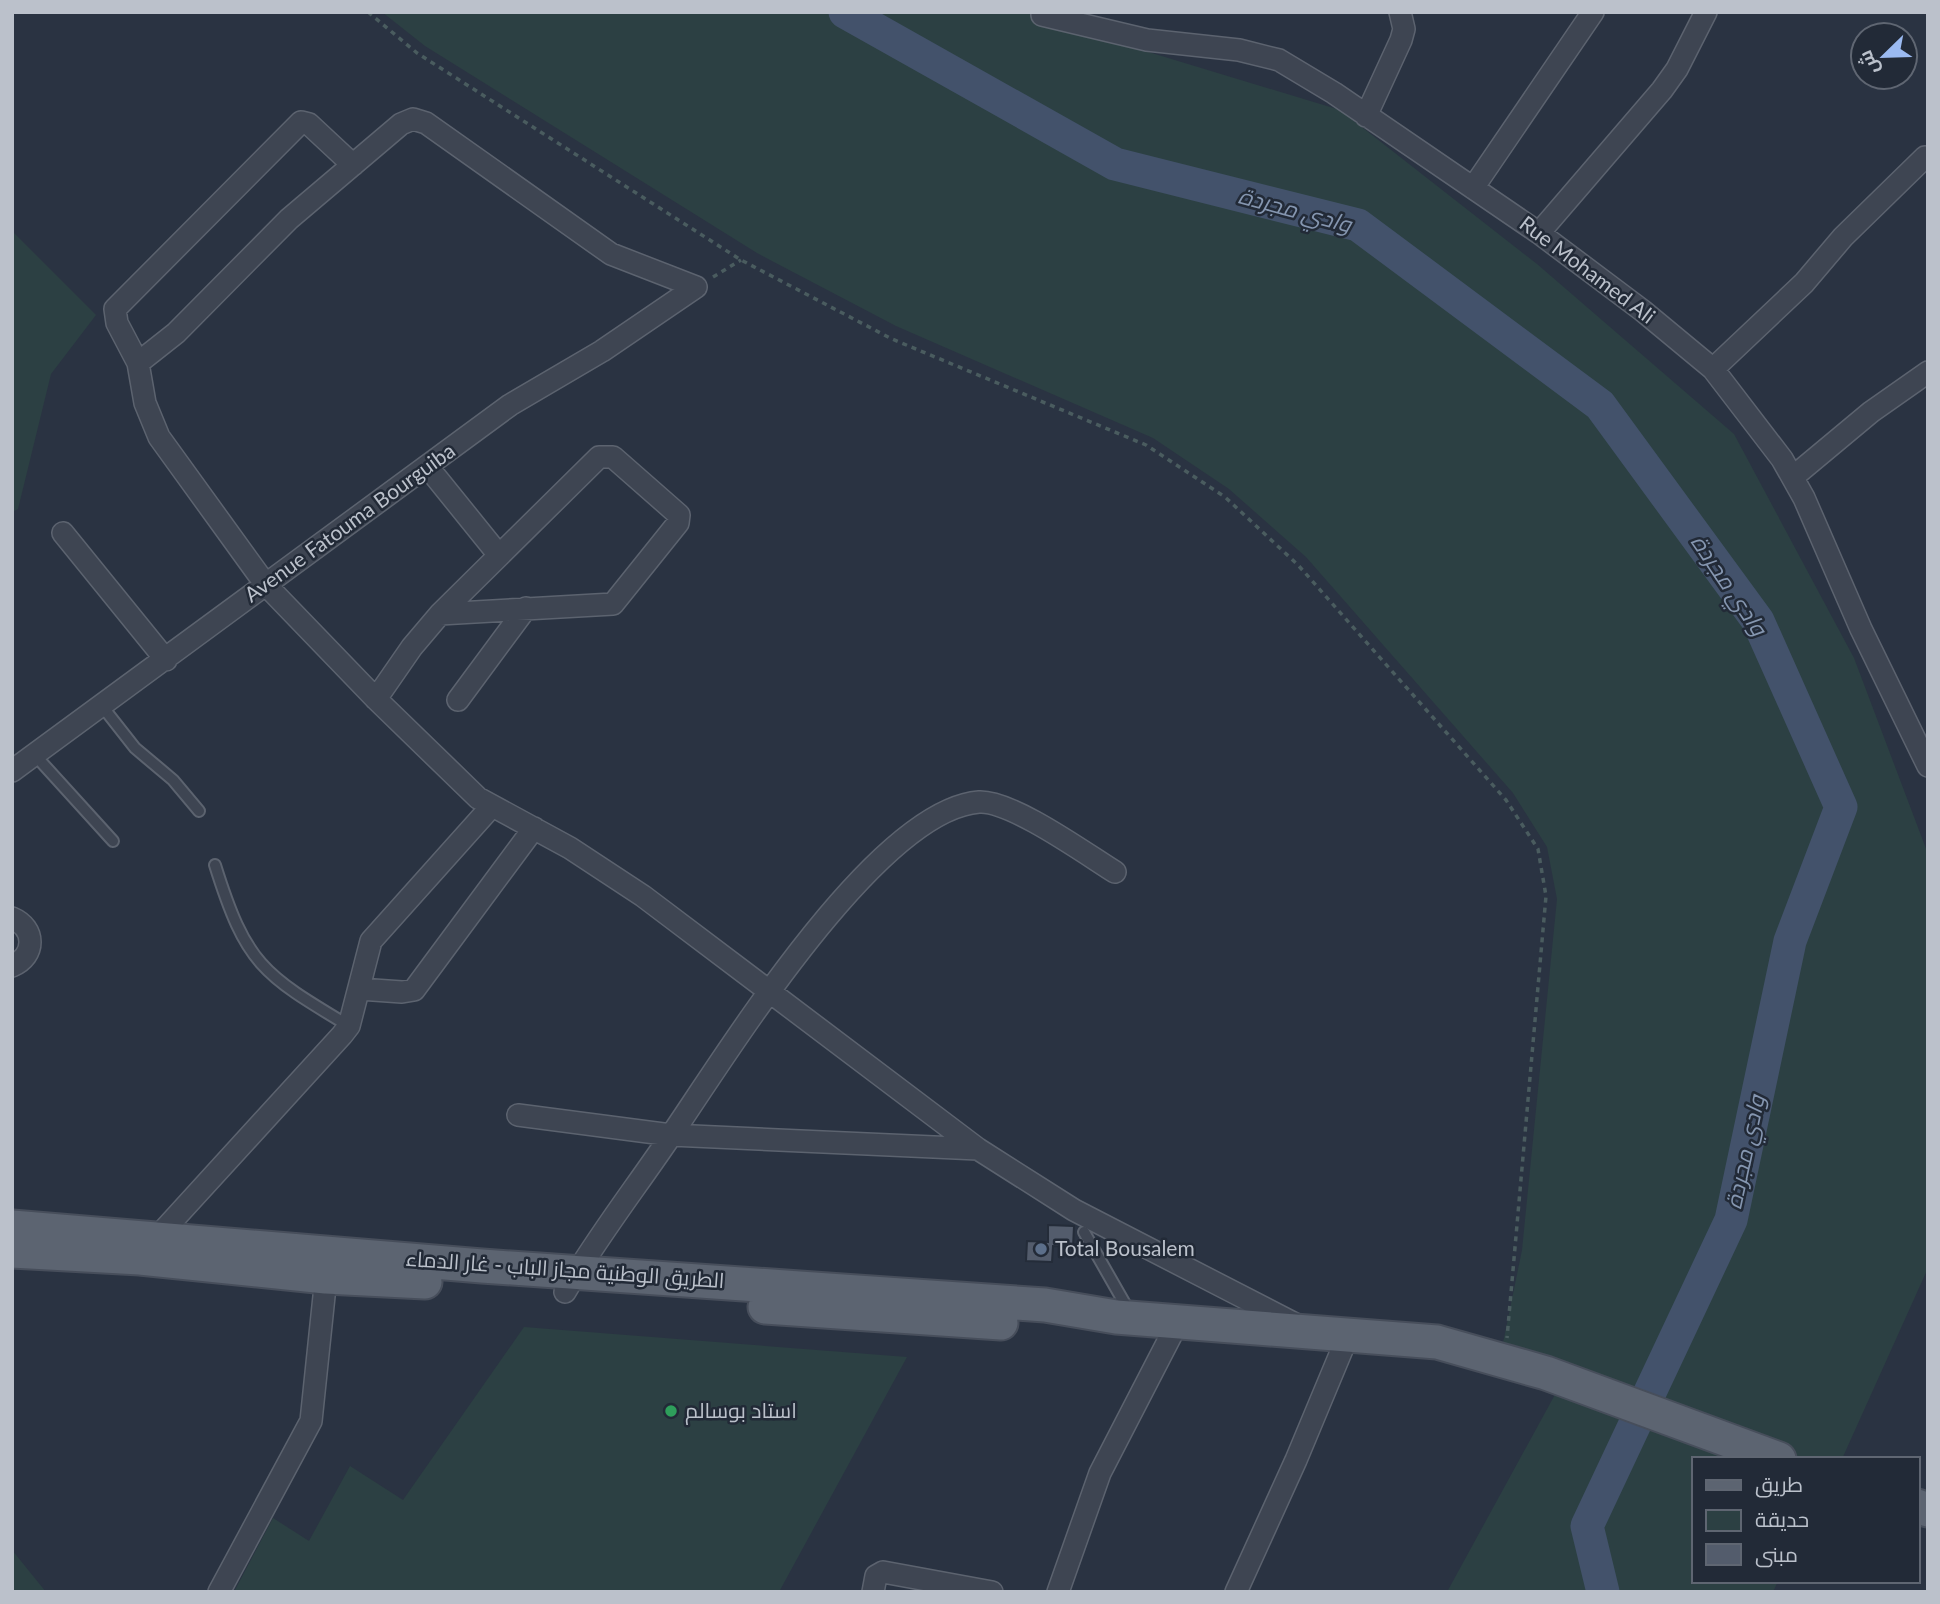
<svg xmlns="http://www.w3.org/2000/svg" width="1940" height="1604" viewBox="0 0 1940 1604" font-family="Lato,Cairo,sans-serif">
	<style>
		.green { fill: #2c4043 }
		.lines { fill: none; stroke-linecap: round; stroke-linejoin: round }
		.river { stroke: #43526b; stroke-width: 33 }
		.building { fill: #535c6c; stroke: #242c39; stroke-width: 2 }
		.service-casing { stroke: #5c636f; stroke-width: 14 }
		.minor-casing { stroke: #5c636f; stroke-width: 24 }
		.primary-casing { stroke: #474e5b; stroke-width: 37 }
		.path { stroke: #4a5c5f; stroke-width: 3.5; stroke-dasharray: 5 5; stroke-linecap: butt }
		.service { stroke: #3e4552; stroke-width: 10 }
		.minor { stroke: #3e4552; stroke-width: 21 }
		.primary { stroke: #5c6471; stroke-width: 33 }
		.service-dot { fill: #5c6f8a; stroke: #222a37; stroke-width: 2.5 }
		.leisure-dot { fill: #2e9e5b; stroke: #222a37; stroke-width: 2.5 }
		.labels { text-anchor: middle; stroke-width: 5; stroke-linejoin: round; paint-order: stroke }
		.street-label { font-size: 21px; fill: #bbc1cb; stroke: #222a37 }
		.poi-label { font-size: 21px; fill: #bbc1cb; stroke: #222a37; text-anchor: start }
		.water-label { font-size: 23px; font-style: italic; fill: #8596b0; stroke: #222a37 }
	</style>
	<rect width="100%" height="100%" fill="#2a3342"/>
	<path class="green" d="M382,12H1053L1066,27L1340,110L1537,264L1734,434L1854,658L1928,854V1268L1842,1459H1693V1581H1778L1773,1592H1447L1569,1369L1503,1343L1522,1250L1557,899L1547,847L1513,793L1306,557L1229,489L1153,438L896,326L757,253L425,46Z
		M12,231L96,315L51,374L18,509L12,512Z
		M524,1327L907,1357L779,1592H234L273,1518L309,1541L350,1466L403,1500Z
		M12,1550L46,1592H12Z"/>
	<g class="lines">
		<path class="river" d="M845,12L1115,164L1358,225L1600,405L1758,621L1841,807L1790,941L1731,1220L1587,1526L1603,1592"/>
	</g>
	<path class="building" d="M1048,1225L1074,1226L1073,1247L1053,1246L1052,1262L1026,1261L1027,1241L1048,1242Z"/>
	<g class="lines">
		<g class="service-casing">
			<path id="service" d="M102,706L135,748L173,780L199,811
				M34,754L113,841
				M215,865C246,964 262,974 349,1026
				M1084,1232L1129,1311"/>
		</g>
		<g class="minor-casing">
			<path id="minor" d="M1045,12L1042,15L1147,40L1239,50L1279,60L1334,93L1539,233L1643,311L1713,369L1782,459L1804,498L1861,629L1928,766
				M1366,116L1401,40L1404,29L1400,12
				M353,165L309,124L301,122L115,309L117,323L138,363L145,403L159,437L266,585L376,699L478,798L570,848L643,896L978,1149L1074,1210L1297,1325
				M1473,188L1593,12
				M1539,233L1662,90L1677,69L1706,12
				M138,363L176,333L289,219L401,124L413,119L426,123L611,254L696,287
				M1713,369L1804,283L1843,237L1925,157
				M427,466L498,554
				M1793,477L1871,412L1928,372
				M63,533L166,660
				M376,699L412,647L440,614L599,457H613L679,515L678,523L613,604L440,614
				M458,700L526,608
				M12,771L510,405L602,351L696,287
				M12,918C36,928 36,956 12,966
				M359,989L402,992L414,990L534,828
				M518,1115L671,1135L978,1149
				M152,1243L342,1035L349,1026L371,941L491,807
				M565,1292C597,1237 637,1186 672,1134C728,1052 877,810 979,802C1011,800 1086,854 1115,872
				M219,1592L311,1421L326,1277
				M873,1592L876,1576L883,1572L992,1592
				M1058,1592L1100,1473L1178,1322
				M1236,1592L1296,1460L1349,1333"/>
		</g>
		<g class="primary-casing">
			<path id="primary" d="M12,1227L482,1266L1045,1305L1116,1317L1437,1342L1546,1373L1779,1459
				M12,1251L140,1258L326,1277L425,1282
				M765,1307L1001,1323
				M1917,1506L1928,1510"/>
		</g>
		<path class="path" d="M368,12L417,53L741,260L892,339L1146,445L1225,497L1298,565L1506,800L1538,849L1546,896L1507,1338
			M713,277L741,260"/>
		<use href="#service" class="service"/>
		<use href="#minor" class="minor"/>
		<use href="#primary" class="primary"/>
	</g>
	<circle class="service-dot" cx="1041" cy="1249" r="7"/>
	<circle class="leisure-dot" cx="671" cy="1411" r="7"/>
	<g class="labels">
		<g class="street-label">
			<text transform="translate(1587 270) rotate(37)" y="7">Rue Mohamed Ali</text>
			<text transform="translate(350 523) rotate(-36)" y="7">Avenue Fatouma Bourguiba</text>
			<text transform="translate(565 1270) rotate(4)" y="7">الطريق الوطنية مجاز الباب - غار الدماء</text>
		</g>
		<g class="poi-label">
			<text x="1055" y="1256">Total Bousalem</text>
			<text x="685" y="1418">استاد بوسالم</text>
		</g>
		<g class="water-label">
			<text transform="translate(1295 210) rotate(15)" y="8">وادي مجردة</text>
			<text transform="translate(1729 585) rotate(56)" y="8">وادي مجردة</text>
			<text transform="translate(1745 1152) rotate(-78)" y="8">وادي مجردة</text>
		</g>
	</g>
	<rect width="1940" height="1604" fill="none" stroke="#bbc1cb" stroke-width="28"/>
	<rect x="1692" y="1457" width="228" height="126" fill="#222a37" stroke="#5f6672" stroke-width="2"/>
	<rect x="1706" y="1480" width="35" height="10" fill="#5c6471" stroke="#5f6672" stroke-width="2"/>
	<text x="1755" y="1492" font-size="21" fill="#bbc1cb">طريق</text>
	<rect x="1706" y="1510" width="35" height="21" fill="#2c4043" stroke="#5f6672" stroke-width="2"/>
	<text x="1755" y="1527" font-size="21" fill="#bbc1cb">حديقة</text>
	<rect x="1706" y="1544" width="35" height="21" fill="#535c6c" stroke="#5f6672" stroke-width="2"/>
	<text x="1755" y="1562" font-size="21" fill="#bbc1cb">مبنى</text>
	<g transform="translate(1884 56) rotate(247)"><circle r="33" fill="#222a37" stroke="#5f6672" stroke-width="2"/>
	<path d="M0-5L12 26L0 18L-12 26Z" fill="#9bbaf1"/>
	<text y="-10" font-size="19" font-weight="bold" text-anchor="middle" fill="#bbc1cb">ش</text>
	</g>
</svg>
